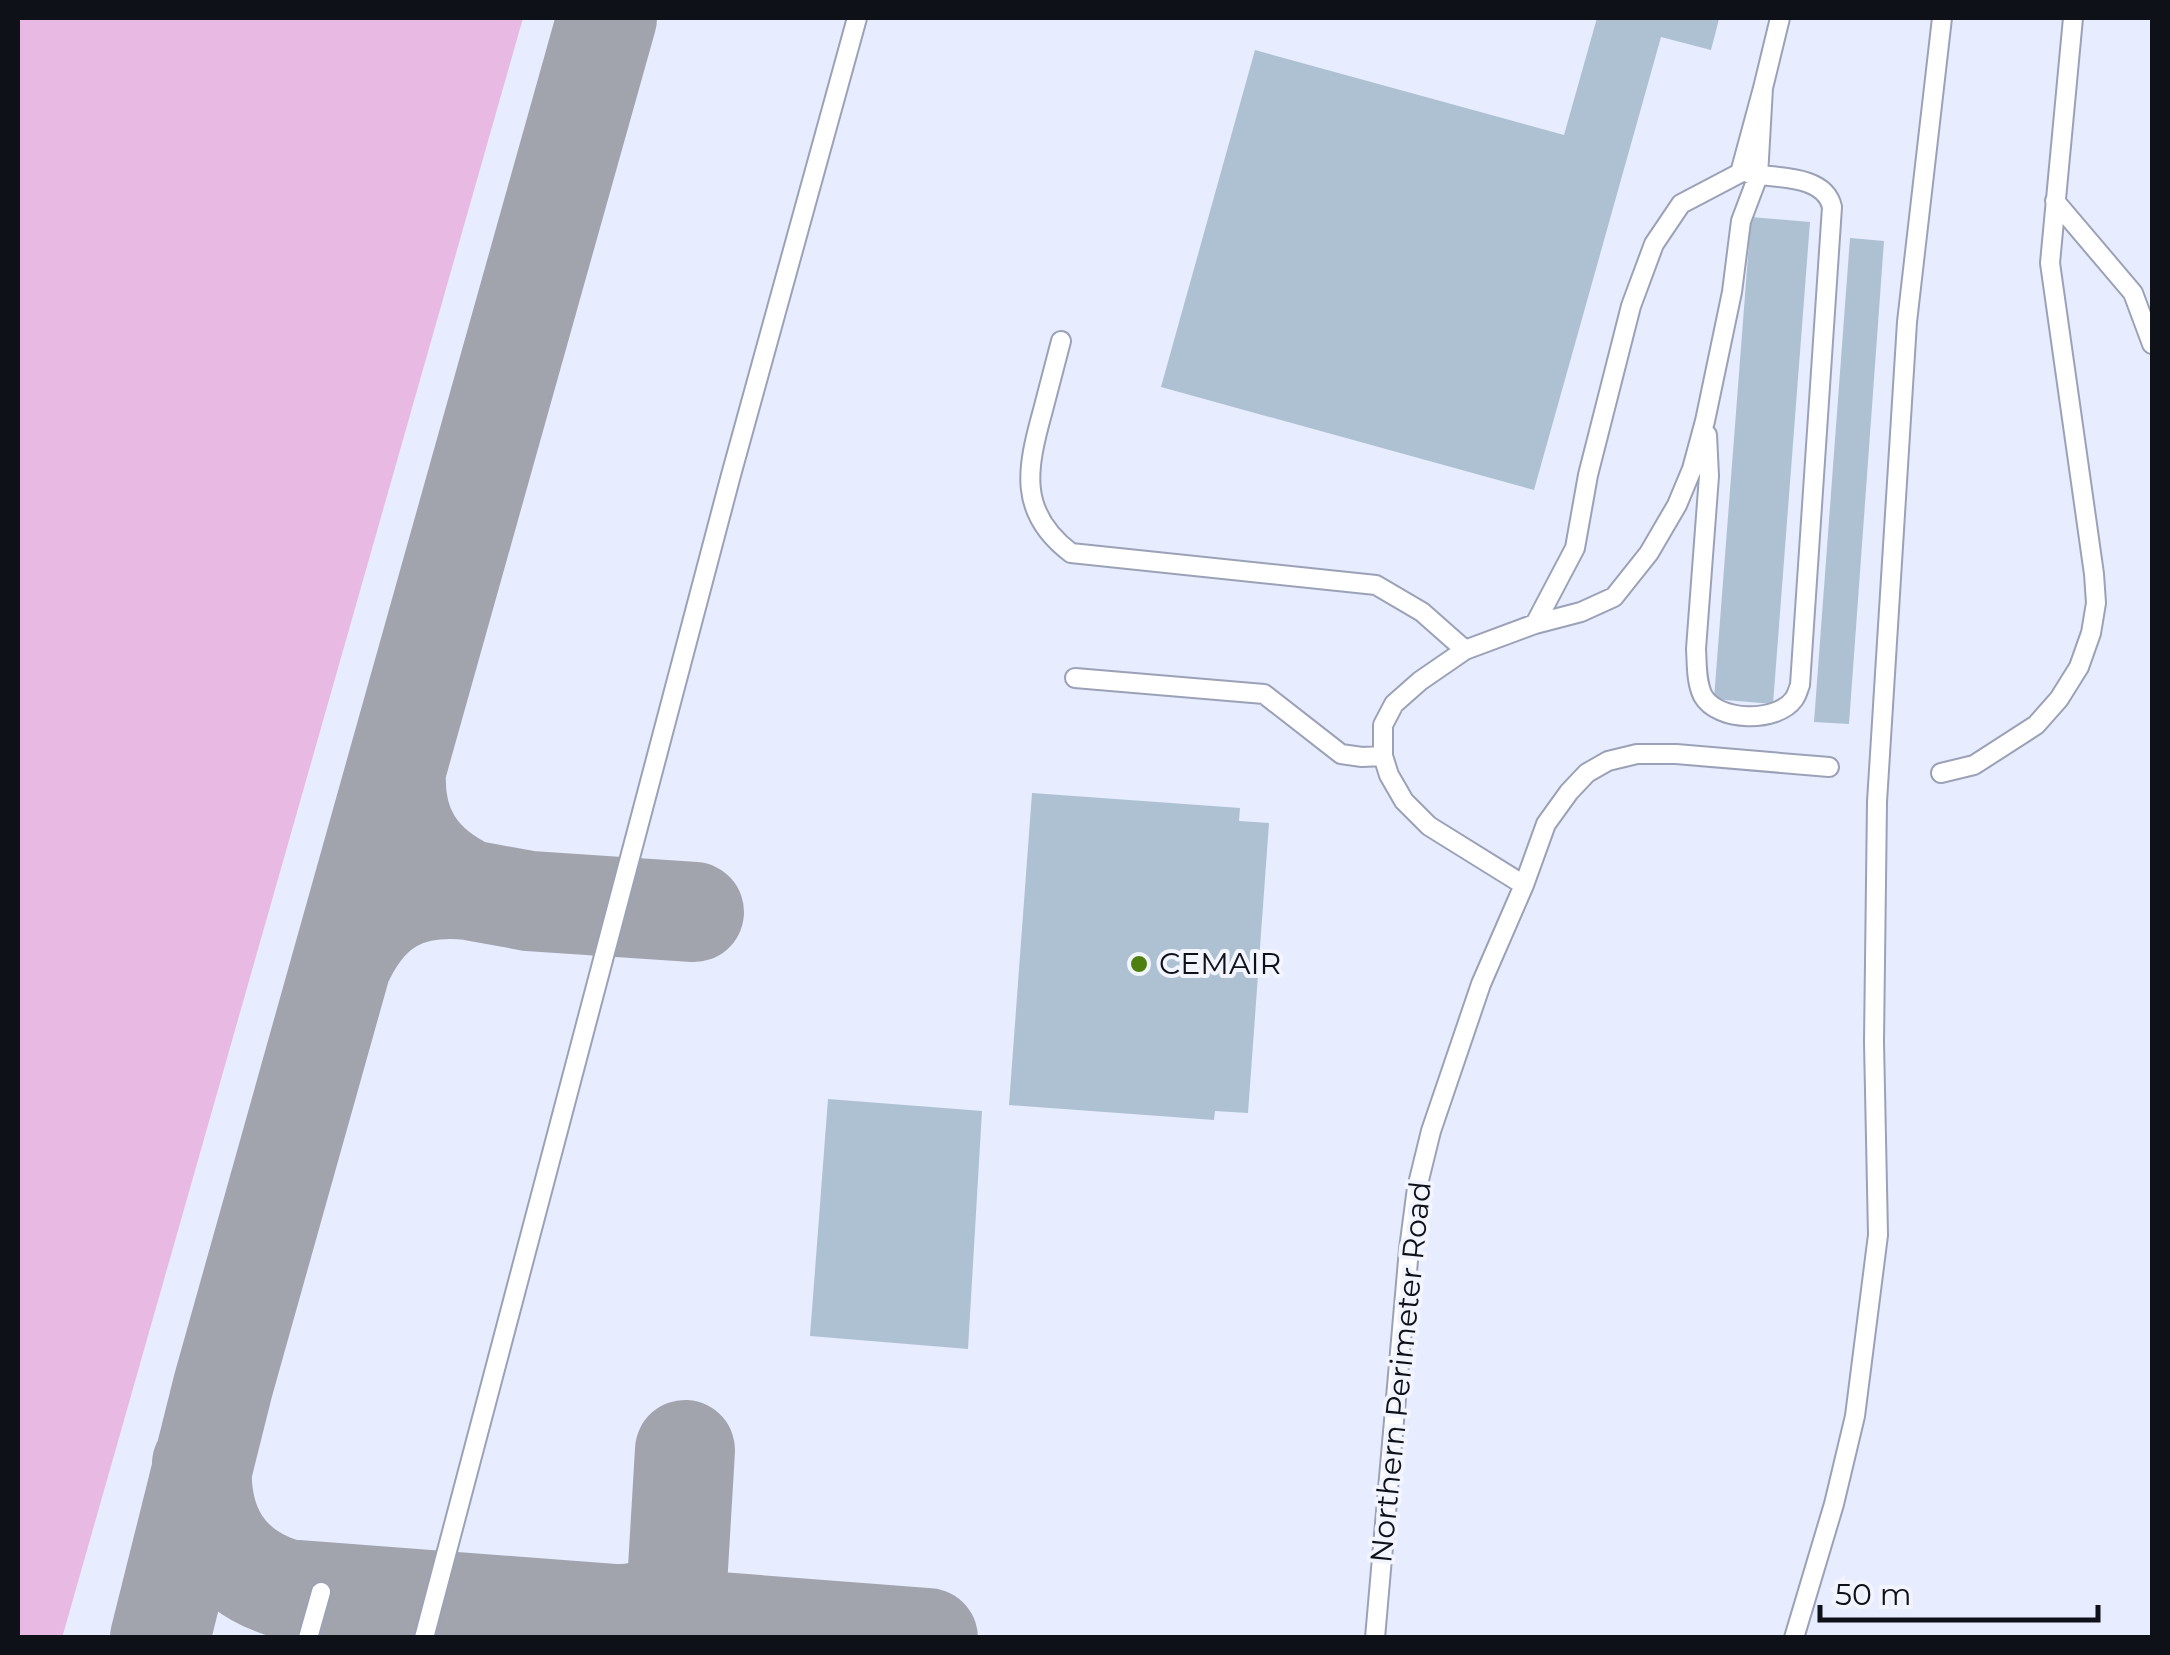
<svg xmlns="http://www.w3.org/2000/svg" width="2170" height="1655" viewBox="0 0 2170 1655" font-family="Montserrat,sans-serif">
	<style>
		.built { fill: #e7ecff }
		.green { fill: #e8b9e2 }
		.lines { fill: none; stroke-linecap: round; stroke-linejoin: round }
		.taxiway { stroke: #a2a4ad; stroke-width: 100 }
		.building { fill: #adc1d3 }
		.lane-casing { stroke: #9ba1b7; stroke-width: 22 }
		.lane { stroke: #fff; stroke-width: 18 }
		.lane-bridge-casing { stroke: #9ba1b7; stroke-width: 22; stroke-linecap: butt }
		.lane-bridge { stroke: #fff; stroke-width: 18 }
		.poi-dot { fill: #4e8011; stroke: #f2f4fe; stroke-width: 4 }
		.labels { text-anchor: middle; stroke-width: 8; stroke-linejoin: round; paint-order: stroke }
		.poi-label { font-size: 30px; fill: #0f1119; stroke: #f2f4fe; text-anchor: start }
		.street-label { font-size: 30px; fill: #0f1119; stroke: #f2f4fe }
	</style>
	<rect width="100%" height="100%" fill="#f2f4fe"/>
	<path class="built" d="M18,18H2152V1637H18Z"/>
	<path class="green" d="M18,18H523L62,1638L18,1637Z"/>
	<g class="lines">
		<path class="taxiway" d="M469,890L529,901L694,912
			M342,963C368,906 406,884 469,890C417,865 393,827 396,770
			M202,1464C199,1525 225,1571 286,1589L928,1638
			M619,1614C643,1614 665,1606 677,1585L685,1450
			M160,1638L223,1386L607,18"/>
	</g>
	<path class="building" d="M1597,18L1719,19L1711,50L1661,37L1534,490L1161,387L1255,50L1564,135Z
		M1751,217L1810,222L1773,704L1714,699Z
		M1850,238L1884,241L1849,724L1814,722Z
		M1032,793L1240,808L1239,821L1269,823L1248,1113L1215,1111L1214,1120L1009,1105Z
		M828,1099L982,1111L968,1349L810,1336Z"/>
	<g class="lines">
		<g class="lane-casing">
			<path id="lane" d="M1763,88L1780,18
				M2055,201L2133,293L2152,344
				M1061,341C1055,364 1049,387 1043,410C1027,468 1017,512 1071,553L1376,585L1422,612L1465,650
				M1707,435L1709,476L1696,649C1697,664 1696,682 1703,696C1718,722 1777,723 1794,699C1797,695 1798,690 1800,685L1832,207C1825,175 1777,178 1750,174
				M1075,678L1264,694L1341,754L1362,757L1383,756
				M1883,706L1907,322L1942,18
				M1941,773L1974,765L2036,725L2059,699L2079,667L2091,633L2096,603L2094,574L2050,263L2073,18
				M1524,885L1429,826L1404,801L1389,775L1383,756V725L1394,704L1420,681L1465,650L1535,624L1581,612L1614,597L1649,553L1677,505L1692,469L1705,421L1732,292L1741,221L1758,176L1763,88L1740,173L1681,204L1654,244L1631,306L1588,475L1575,548L1535,624
				M308,1638L321,1592
				M424,1638L731,475L857,18
				M1375,1638L1409,1249L1417,1188L1431,1131L1481,984L1524,885L1546,824L1569,792L1587,773L1608,761L1637,754H1676L1829,767
				M1794,1638L1834,1504L1855,1416L1878,1235L1874,1042L1877,802"/>
		</g>
		<use href="#lane" class="lane"/>
		<g class="lane-bridge-casing">
			<path id="lane-bridge" d="M1877,802L1883,706"/>
		</g>
		<use href="#lane-bridge" class="lane-bridge"/>
	</g>
	<circle class="poi-dot" cx="1139" cy="964" r="10"/>
	<g class="labels">
		<g class="poi-label">
			<text x="1159" y="974">CEMAIR</text>
		</g>
		<g class="street-label">
			<text transform="translate(1401 1372) rotate(-84)" y="10">Northern Perimeter Road</text>
		</g>
	</g>
	<rect width="2170" height="1655" fill="none" stroke="#0f1119" stroke-width="40"/>
	<path d="M1820 1605v15h278v-15" fill="none" stroke="#0f1119" stroke-width="5"/>
	<text x="1835" y="1605" font-size="30" fill="#0f1119" stroke="#f2f4fe" stroke-width="8" paint-order="stroke">50 m</text>
</svg>
